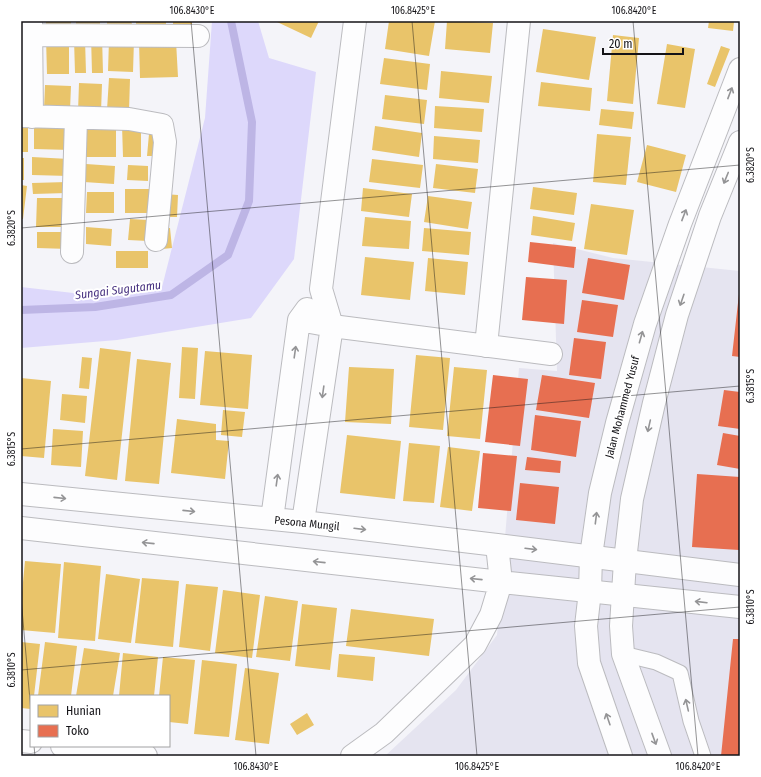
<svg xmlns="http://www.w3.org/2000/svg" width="761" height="777" viewBox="0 0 761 777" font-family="'Fira Sans Condensed',sans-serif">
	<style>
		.built { fill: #e5e4f0 }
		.green { fill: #ddd8fb }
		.homes { fill: #e9c46a }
		.shops { fill: #e76f51 }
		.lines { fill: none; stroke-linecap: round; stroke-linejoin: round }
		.stream { stroke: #bdb5e5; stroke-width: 8 }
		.service-casing { stroke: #bbbbbf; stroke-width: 17 }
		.minor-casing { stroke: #bbbbbf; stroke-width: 24 }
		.secondary-casing { stroke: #bbbbbf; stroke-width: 24 }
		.service { stroke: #fdfdfe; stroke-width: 15 }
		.minor { stroke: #fdfdfe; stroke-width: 22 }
		.secondary { stroke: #fdfdfe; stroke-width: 22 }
		.oneway { stroke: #949496 }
		.ticks { fill: none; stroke: #141317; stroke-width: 1; stroke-opacity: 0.45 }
		.labels { text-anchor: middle; stroke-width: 4; stroke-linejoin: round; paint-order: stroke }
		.street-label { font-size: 11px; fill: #141317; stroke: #fff }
		.water-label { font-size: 12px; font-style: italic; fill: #483281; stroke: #fff }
		.neatline { fill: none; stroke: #141317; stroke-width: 1.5 }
		.ticks-label { font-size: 10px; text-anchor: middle; fill: #141317 }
	</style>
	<rect width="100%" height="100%" fill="#f4f4f9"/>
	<path class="built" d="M553,243L613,258L740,271V756H385L456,690L497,635L519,368L557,371Z"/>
	<path class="green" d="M212,21H258L269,58L316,72L294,259L251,318L117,340L21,348V287L108,297L162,287L205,118Z"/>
	<path class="homes" d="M46,21H71V25H46Z
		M76,21H100V25L76,24Z
		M107,21H131L132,24L107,25Z
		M136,21H166V24L136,25Z
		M173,21H192V26L173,25Z
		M275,21H319L311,38Z
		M389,21H435L429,56L385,49Z
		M447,21L493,23L490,53L445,49Z
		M709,21L734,22L733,31L708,28Z
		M543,29L596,37L589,80L536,72Z
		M613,35L639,38L633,104L607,101Z
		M91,36H102L103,73H92Z
		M46,38H69V74H47Z
		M74,39H85L86,73H75Z
		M109,40H134L133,72L108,71Z
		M176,41L178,77L140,78L139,42Z
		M667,44L695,49L685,108L657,104Z
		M721,46L730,49L715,87L707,84Z
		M384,58L430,64L427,90L380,84Z
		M441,71L492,76L489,103L439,98Z
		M109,78L130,79L129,111L107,110Z
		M541,82L592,88L590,111L538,106Z
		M79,83L102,84L101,112H78Z
		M45,85L71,86L70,110H44Z
		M385,95L427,100L424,124L382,119Z
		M435,106L484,109L482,132L434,128Z
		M601,109L634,112L632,129L599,125Z
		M21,122H28V152H21Z
		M82,122H116V157H82Z
		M34,125H72L71,150L34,149Z
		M122,125H141V157H123Z
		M375,126L422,133L419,157L372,150Z
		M149,134H158L156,156H147Z
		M597,134L631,137L626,185L593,182Z
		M434,136L480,140L478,163L433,159Z
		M647,145L686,155L676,192L637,182Z
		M32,157L69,159V176L32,175Z
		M21,158H24V180H21Z
		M372,159L423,165L420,188L369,182Z
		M86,164L115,166L114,184L84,182Z
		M436,164L478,169L475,193L433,188Z
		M128,165L148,166V181L127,180Z
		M67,182V193L33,194L32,183Z
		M21,185L27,186L23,219H21Z
		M533,187L577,193L574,215L530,209Z
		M363,188L412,194L409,217L361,211Z
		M125,189H152L153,213H125Z
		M87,192H114V213H86Z
		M164,194L178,195L177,217H164Z
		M428,196L472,202L468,229L424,222Z
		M37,198H66V227H36Z
		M591,204L634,210L627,255L584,249Z
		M533,216L575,223L572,241L531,235Z
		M365,217L411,221L409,249L362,246Z
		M130,219L149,220L148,241L128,240Z
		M86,227L112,229L111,246L86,244Z
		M160,228H170L172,248L162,249Z
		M424,228L471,232L469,255L422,251Z
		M37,232H69V249L37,248Z
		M116,251H148V268H116Z
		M365,257L414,262L410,300L361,295Z
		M428,258L468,262L465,295L425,291Z
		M182,347L198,348L195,399L179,398Z
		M100,348L131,352L117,480L85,476Z
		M205,351L252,355L248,409L200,405Z
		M416,355L450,358L443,430L409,427Z
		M82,357L92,358L89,389L79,388Z
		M137,359L171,363L159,484L125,481Z
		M349,367L394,369L391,424L345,422Z
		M454,367L487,370L480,439L447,436Z
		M21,378L51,381L44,458L21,456Z
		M62,394L87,396L85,423L60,420Z
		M223,410L245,412L242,437L221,435Z
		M177,419L216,424V440L229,441L225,479L171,473Z
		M53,429L83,431L81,467L51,465Z
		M347,435L401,441L395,499L340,493Z
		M409,443L440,446L434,503L403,501Z
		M448,447L480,451L472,511L440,507Z
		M25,561L61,564L55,633L21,630V603Z
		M64,562L101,566L95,641L58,638Z
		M106,574L140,579L131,643L98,639Z
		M142,578L179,581L173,647L135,643Z
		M186,584L218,587L210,651L179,647Z
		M223,590L260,595L252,658L215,653Z
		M265,596L298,601L290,661L256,657Z
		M302,604L337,608L330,670L295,666Z
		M351,609L434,619L429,656L346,646Z
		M21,642L40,644L34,696H31V709L21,708Z
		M45,642L77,646L71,696H38Z
		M84,648L120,653L113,696H76Z
		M123,653L158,657L154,696H119Z
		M339,654L375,657L373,681L337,677Z
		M163,657L195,660L188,724L169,722V696H159Z
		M202,660L237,664L229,737L194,734Z
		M245,668L279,673L269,744L235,740Z
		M307,713L314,725L297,735L290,724Z"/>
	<path class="shops" d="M530,242L576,247L574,268L528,262Z
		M588,258L630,265L624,300L582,293Z
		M526,277L567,280L564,324L522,320Z
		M739,294H740V357L732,356Z
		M582,300L618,305L613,337L577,332Z
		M574,338L606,342L601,379L569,375Z
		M493,375L528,379L520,446L485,442Z
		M542,375L595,383L589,418L536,410Z
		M724,390L740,392V429L718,426Z
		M535,415L581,421L576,457L531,450Z
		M723,433L740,436V469L717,465Z
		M483,453L517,456L511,511L478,508Z
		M527,457L561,461L560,473L525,470Z
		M697,474L740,477V529L739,550L692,547Z
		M520,483L559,487L555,524L516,520Z
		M733,639H740V756H721Z"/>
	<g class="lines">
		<path class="stream" d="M21,310L95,307L171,295L228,255L249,201L252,122L231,21"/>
		<g class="service-casing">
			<path id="service" d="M623,654L656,662L680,673L691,721L703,756"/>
		</g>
		<g class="minor-casing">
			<path id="minor" d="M31,21L32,117
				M31,35L198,36
				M21,116L129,119L162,125L165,142L156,240
				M72,252L76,118
				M299,320L332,326L551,354
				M486,346L519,21
				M21,494L303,522L497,545L740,575
				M272,519L299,320L307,309
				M303,522L332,326L321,289L355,21
				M21,528L501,582L740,607
				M21,741L31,742
				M62,746L146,756
				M352,756L384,733L475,645L491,615L501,582L497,545"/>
		</g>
		<g class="secondary-casing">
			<path id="secondary" d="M621,756L589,663L586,626L590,591L591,556L600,493L617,423L645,324L680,224L740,69
				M660,756L623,654L621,626L625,561L632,499L654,403L677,315L710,216L740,142"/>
		</g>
		<use href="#service" class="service"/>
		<use href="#minor" class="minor"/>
		<use href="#secondary" class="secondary"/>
	</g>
	<defs><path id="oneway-shaft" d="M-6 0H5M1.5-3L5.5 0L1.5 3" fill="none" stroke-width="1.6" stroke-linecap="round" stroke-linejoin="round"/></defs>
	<g class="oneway">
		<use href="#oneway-shaft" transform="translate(730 93) rotate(-69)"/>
		<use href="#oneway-shaft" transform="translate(726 178) rotate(112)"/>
		<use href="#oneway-shaft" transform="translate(684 215) rotate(-69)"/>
		<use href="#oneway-shaft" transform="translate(682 300) rotate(109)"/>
		<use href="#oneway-shaft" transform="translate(641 337) rotate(-74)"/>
		<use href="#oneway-shaft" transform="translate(295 352) rotate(-82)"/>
		<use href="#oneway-shaft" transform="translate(323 392) rotate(98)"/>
		<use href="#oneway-shaft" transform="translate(649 426) rotate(103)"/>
		<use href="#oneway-shaft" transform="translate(277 480) rotate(-82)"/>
		<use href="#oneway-shaft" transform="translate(60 498) rotate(6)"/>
		<use href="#oneway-shaft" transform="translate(189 511) rotate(6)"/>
		<use href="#oneway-shaft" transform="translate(596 518) rotate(-83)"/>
		<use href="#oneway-shaft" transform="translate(360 529) rotate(7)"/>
		<use href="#oneway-shaft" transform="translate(148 543) rotate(-174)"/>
		<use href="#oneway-shaft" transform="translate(531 549) rotate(7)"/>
		<use href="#oneway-shaft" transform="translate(319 562) rotate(-174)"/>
		<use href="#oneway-shaft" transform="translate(476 579) rotate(-174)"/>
		<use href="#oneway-shaft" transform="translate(701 602) rotate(-173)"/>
		<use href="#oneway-shaft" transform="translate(687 705) rotate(-103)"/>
		<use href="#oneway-shaft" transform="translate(608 719) rotate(-109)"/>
		<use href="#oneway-shaft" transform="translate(654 739) rotate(70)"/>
	</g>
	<path class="ticks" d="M191,21L256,756M412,21L477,756M633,21L698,756M21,228L740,165M21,449L740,386M21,598L31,712M21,670L740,607M34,746L35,756"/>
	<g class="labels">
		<g class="street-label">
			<text transform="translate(622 407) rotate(-75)" y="4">Jalan Mohammed Yusuf</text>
			<text transform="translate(307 523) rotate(6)" y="4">Pesona Mungil</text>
		</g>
		<g class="water-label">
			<text transform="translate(118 290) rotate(-7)" y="4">Sungai Sugutamu</text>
		</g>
	</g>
	<rect width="761" height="777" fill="none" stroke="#ffffff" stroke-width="44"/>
	<rect x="30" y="695" width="140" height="52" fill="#ffffff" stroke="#a1a1a2"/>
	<rect x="38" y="705" width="20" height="12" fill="#e9c46a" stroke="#a1a1a2"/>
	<text x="66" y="715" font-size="12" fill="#141317">Hunian</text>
	<rect x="38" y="725" width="20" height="12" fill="#e76f51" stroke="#a1a1a2"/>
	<text x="66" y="735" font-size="12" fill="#141317">Toko</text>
	<path d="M603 48v6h80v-6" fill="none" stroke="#141317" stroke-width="2"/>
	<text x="609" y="48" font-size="12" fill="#141317" stroke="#ffffff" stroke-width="3" paint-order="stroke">20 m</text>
	<rect x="22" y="22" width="717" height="733" class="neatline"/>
	<g class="ticks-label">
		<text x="192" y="14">106.8430°E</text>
		<text x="413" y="14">106.8425°E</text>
		<text x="634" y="14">106.8420°E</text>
		<text transform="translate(750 165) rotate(-90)" y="4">6.3820°S</text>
		<text transform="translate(11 228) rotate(-90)" y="4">6.3820°S</text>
		<text transform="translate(750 386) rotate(-90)" y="4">6.3815°S</text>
		<text transform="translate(11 449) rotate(-90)" y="4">6.3815°S</text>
		<text transform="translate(750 607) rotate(-90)" y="4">6.3810°S</text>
		<text transform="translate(11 670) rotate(-90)" y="4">6.3810°S</text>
		<text x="256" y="770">106.8430°E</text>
		<text x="477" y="770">106.8425°E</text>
		<text x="698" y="770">106.8420°E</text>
	</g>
</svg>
